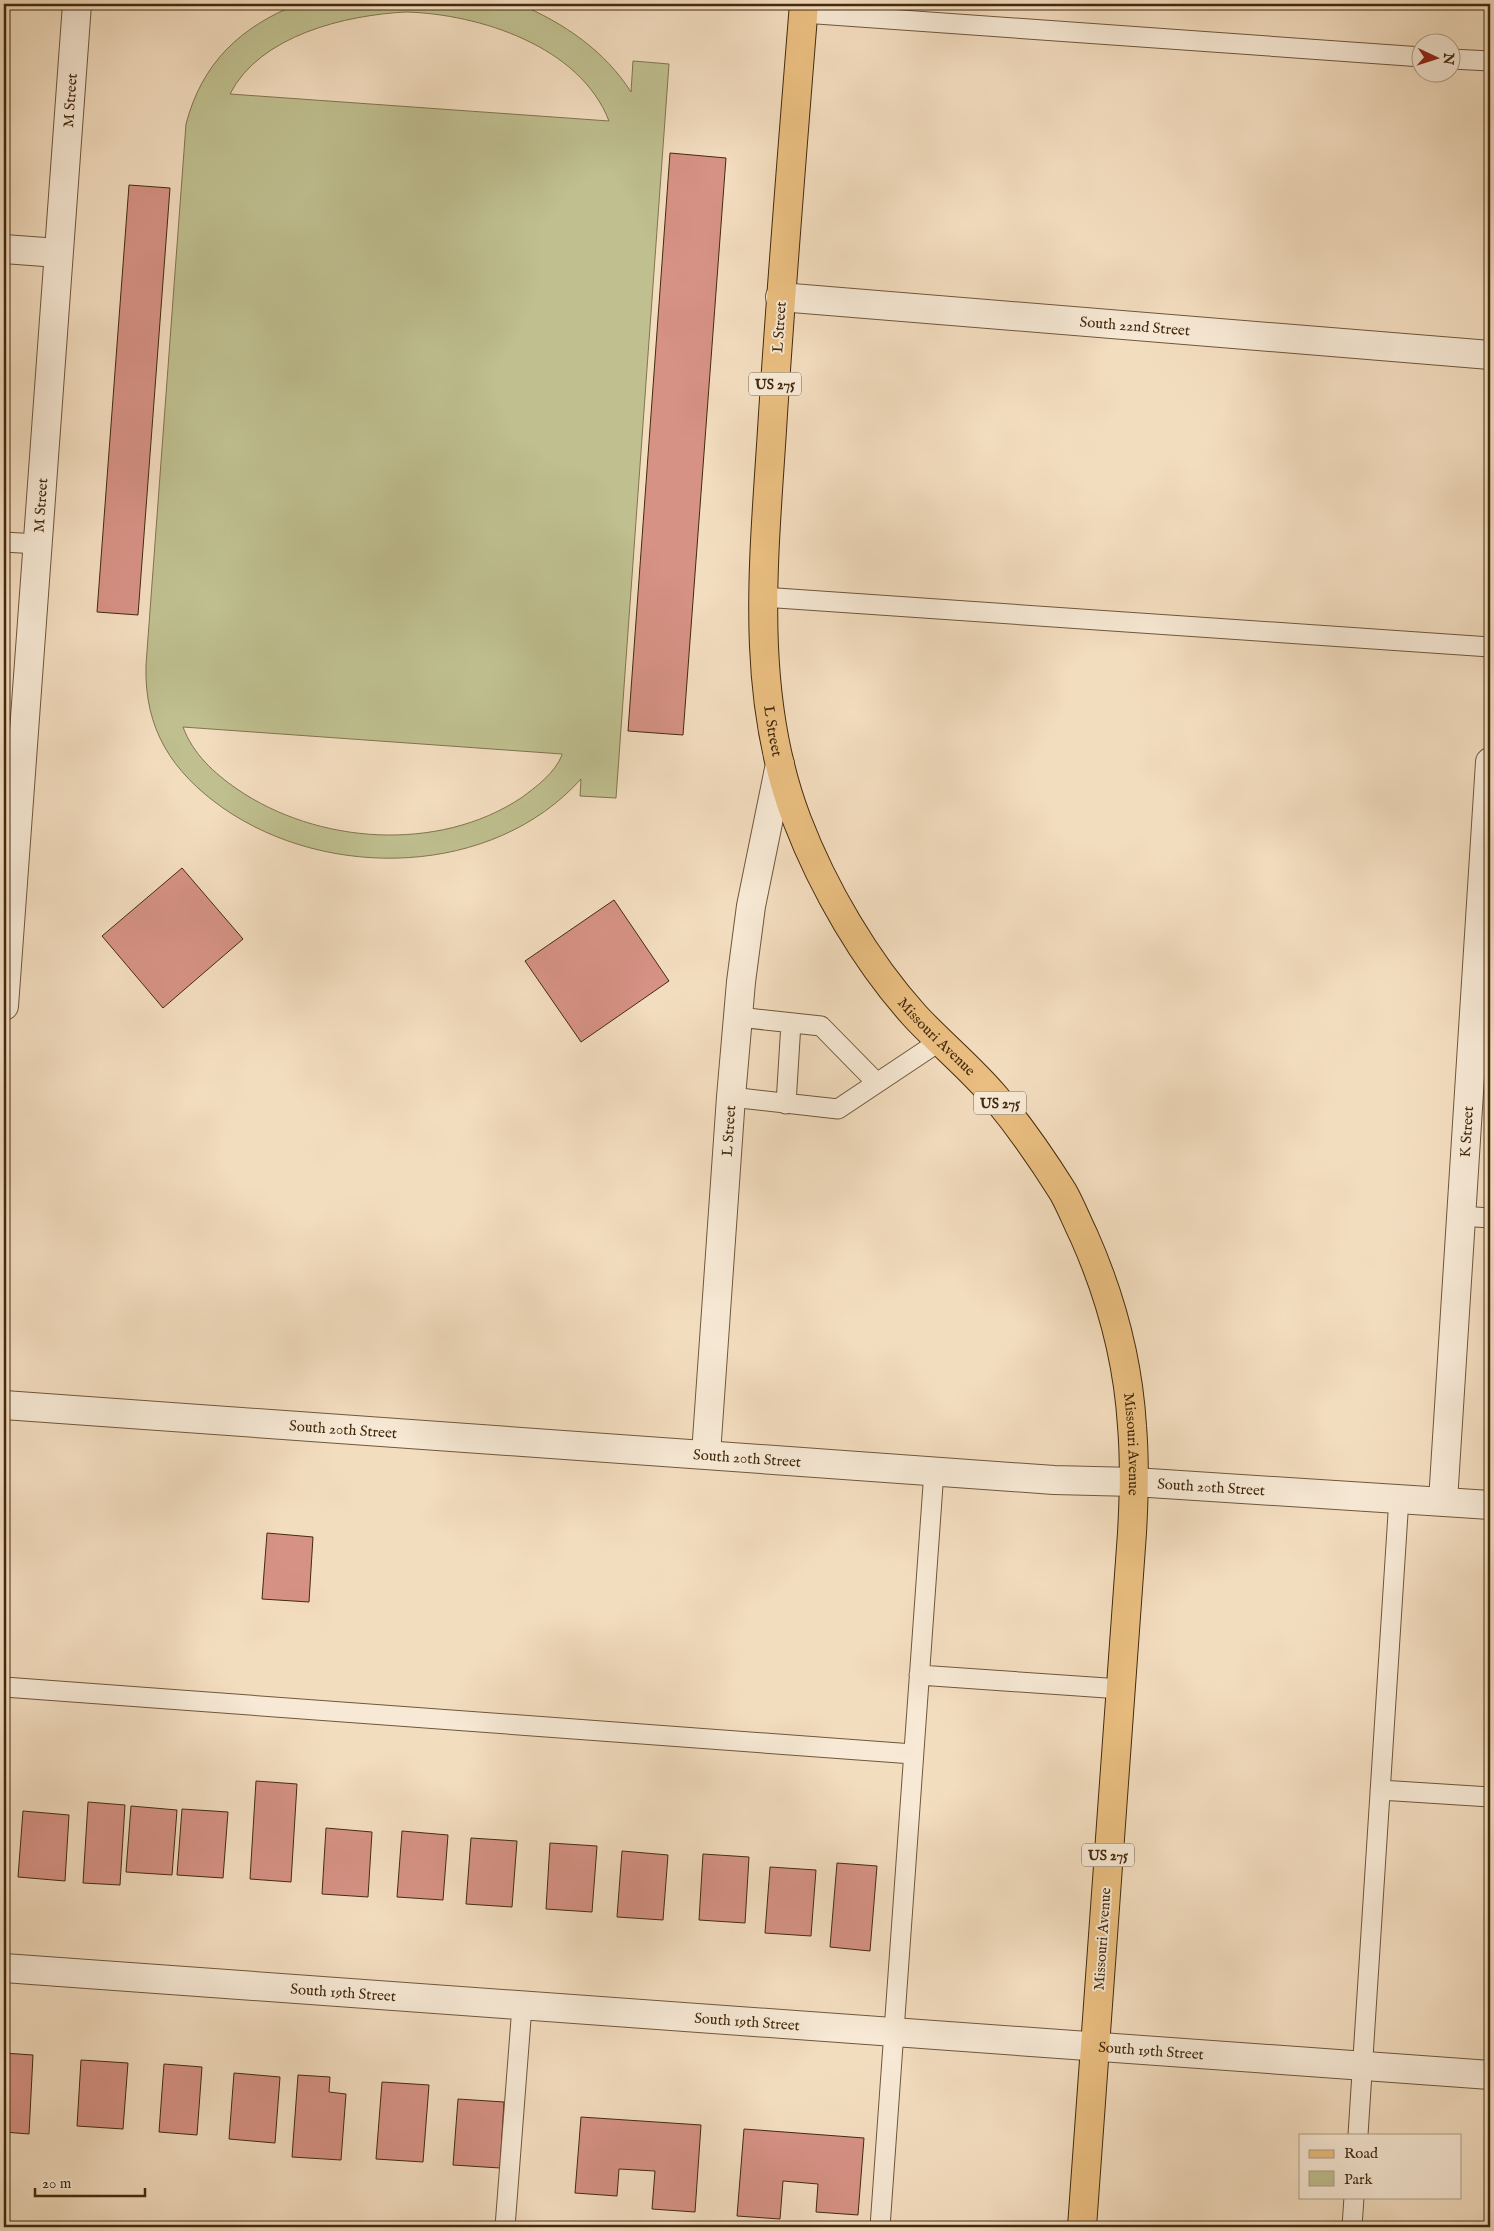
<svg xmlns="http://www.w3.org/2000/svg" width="1494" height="2231" viewBox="0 0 1494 2231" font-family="'IM FELL English',serif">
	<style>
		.green { fill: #bfbf8f; stroke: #81744e; fill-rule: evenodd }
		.building { fill: #d69285; stroke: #432a0e }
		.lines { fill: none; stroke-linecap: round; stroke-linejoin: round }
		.service-casing { stroke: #6f573a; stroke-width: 21 }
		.minor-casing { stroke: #6f573a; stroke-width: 30 }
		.tertiary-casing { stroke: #6f573a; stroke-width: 30 }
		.primary-casing { stroke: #432a0e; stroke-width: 30 }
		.service { stroke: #f7e9d5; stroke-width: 19 }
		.minor { stroke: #f7e9d5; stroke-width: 28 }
		.tertiary { stroke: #f7e9d5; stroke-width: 28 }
		.primary { stroke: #eabe80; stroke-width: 28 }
		.labels { text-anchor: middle; stroke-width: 4; stroke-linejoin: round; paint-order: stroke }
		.shield { fill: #f7e9d5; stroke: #79634a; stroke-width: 1 }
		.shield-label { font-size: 14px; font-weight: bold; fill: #432a0e }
		.street-label { font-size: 15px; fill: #432a0e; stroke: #f7e9d5 }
	</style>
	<rect width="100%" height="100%" fill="#f3ddbf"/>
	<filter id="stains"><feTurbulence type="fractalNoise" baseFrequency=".004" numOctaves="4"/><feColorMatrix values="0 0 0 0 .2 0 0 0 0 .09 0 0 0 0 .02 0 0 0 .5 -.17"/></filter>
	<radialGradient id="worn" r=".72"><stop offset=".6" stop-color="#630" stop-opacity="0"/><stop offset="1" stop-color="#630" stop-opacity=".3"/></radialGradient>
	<path class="green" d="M298,4H519C564,23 605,51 631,92L633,61L669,64L616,798L580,796L581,779C493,877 328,881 223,808C172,772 144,729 146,665L186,124C202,63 240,27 298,4ZM406,12C479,14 580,46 609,121L230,94C260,35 346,15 406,12ZM183,727L562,754V755C555,773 536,787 521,798C438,853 317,844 237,789C214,773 193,754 183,727Z"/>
	<path class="building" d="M670,153L726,158L683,735L628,731Z
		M129,185L170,188L138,615L97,612Z
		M182,868L243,939L163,1008L102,936Z
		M614,900L669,981L581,1042L525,961Z
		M267,1533L313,1537L309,1602L262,1599Z
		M256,1781L297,1784L291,1882L250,1879Z
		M88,1802L125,1805L120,1885L83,1883Z
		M131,1806L177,1810L172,1875L126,1872Z
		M182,1809L228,1812L223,1878L177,1875Z
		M23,1811L69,1815L65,1881L18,1877Z
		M326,1828L372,1832L368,1897L322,1894Z
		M402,1831L448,1835L443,1900L397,1897Z
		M471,1838L517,1841L512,1907L466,1904Z
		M550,1843L597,1846L592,1912L546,1909Z
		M622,1851L668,1855L663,1920L617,1917Z
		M703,1854L749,1857L745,1923L699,1920Z
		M837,1863L877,1866L870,1951L830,1947Z
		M770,1867L816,1870L811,1936L765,1933Z
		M4,2053L33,2055L29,2134L4,2132Z
		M81,2060L128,2063L123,2129L77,2126Z
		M164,2064L202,2067L197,2135L159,2132Z
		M234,2073L280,2077L275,2143L229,2139Z
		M298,2075L330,2077L329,2092L346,2094L341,2160L292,2157Z
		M382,2082L429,2085L423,2162L376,2159Z
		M458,2099L504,2102L500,2168L453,2165Z
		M581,2117L701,2125L695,2212L652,2209L655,2171L619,2169L617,2196L575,2193Z
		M744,2129L864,2138L858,2215L816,2212L818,2184L783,2181L780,2219L737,2216Z"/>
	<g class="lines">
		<g class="service-casing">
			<path id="service" d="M803,13L1422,57
				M1452,59L1490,61
				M4,542L37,544
				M762,597L1490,647
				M738,1017L821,1026L877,1083
				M731,1097L838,1109L940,1041
				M786,1104L791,1023
				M1461,1216L1490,1218
				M919,1675L1121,1689
				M4,1687L913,1754
				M1380,1790L1490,1797
				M1358,2135L1399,1498
				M505,2227L522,2006
				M880,2227L934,1471
				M1352,2227L1354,2197"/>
		</g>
		<g class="minor-casing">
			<g id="minor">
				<path d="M4,249L58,253"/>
				<path id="s1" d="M780,297L1490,355"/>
				<path id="s2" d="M4,1006L77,4"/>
				<path id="s3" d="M706,1454L731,1097L741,982L751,906L780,764"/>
				<path id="s4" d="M1443,1501L1490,762"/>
				<path id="s5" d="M4,1968L1490,2075"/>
			</g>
		</g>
		<g class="tertiary-casing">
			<g id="tertiary">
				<path id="s6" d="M4,1405L1054,1480L1134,1482L1490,1505"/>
			</g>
		</g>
		<g class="primary-casing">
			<g id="primary">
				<path id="s7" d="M804,4C793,140 782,277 773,414C765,550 747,689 797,820C823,888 866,962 915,1016C941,1044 972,1069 996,1098C1020,1127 1043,1160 1063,1192C1071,1206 1077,1222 1084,1236C1111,1297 1128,1360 1132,1426C1135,1462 1134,1498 1132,1533L1082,2227"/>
			</g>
		</g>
		<use href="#service" class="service"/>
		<use href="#minor" class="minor"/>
		<use href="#tertiary" class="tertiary"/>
		<use href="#primary" class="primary"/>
	</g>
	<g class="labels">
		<g class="shield">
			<rect x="749" y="372.5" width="52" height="23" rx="4"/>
			<rect x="974" y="1091.5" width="52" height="23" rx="4"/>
			<rect x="1082" y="1843.5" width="52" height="23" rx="4"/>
		</g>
		<g class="shield-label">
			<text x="775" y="389">US 275</text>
			<text x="1000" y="1108">US 275</text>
			<text x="1108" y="1860">US 275</text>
		</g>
		<g class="street-label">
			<text dy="5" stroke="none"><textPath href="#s2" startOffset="908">M Street</textPath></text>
			<text dy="5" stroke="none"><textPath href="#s1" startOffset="356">South 22nd Street</textPath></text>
			<text transform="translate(779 327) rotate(-86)" y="5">L Street</text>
			<text dy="5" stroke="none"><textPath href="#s2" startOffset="502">M Street</textPath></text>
			<text dy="5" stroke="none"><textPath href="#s7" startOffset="729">L Street</textPath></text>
			<text dy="5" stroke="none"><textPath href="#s7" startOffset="1081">Missouri Avenue</textPath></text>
			<text dy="5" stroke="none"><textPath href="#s3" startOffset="324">L Street</textPath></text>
			<text dy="5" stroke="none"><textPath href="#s4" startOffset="370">K Street</textPath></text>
			<text dy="5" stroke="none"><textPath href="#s6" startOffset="340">South 20th Street</textPath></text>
			<text dy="5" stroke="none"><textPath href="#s7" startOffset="1546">Missouri Avenue</textPath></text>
			<text dy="5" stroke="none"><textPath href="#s6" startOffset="745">South 20th Street</textPath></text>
			<text dy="5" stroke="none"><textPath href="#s6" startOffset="1210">South 20th Street</textPath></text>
			<text transform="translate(1102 1939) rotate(-86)" y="5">Missouri Avenue</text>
			<text dy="5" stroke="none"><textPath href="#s5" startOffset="340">South 19th Street</textPath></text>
			<text dy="5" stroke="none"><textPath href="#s5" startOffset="745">South 19th Street</textPath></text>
			<text dy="5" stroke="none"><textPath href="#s5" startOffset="1150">South 19th Street</textPath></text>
		</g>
	</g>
	<rect width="1494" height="2231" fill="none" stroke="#f3ddbf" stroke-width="20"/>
	<rect x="5" y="5" width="1484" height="2221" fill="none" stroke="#432a0e" stroke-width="2.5"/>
	<rect x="10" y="10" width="1474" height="2211" fill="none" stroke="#432a0e"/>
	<rect x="1299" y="2134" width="162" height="65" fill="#f7e9d5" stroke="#af9d85"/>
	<rect x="1309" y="2150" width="25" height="8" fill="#eabe80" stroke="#af9d85"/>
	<text x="1344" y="2158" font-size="15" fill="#432a0e">Road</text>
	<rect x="1309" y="2171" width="25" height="15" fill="#bfbf8f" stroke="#af9d85"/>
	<text x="1344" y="2184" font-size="15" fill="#432a0e">Park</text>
	<g transform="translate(1436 58) rotate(94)"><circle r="24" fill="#f7e9d5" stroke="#af9d85"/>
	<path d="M0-4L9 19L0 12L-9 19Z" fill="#8f2418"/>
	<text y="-8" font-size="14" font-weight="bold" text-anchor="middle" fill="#432a0e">N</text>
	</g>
	<path d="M35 2188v8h110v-8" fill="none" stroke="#432a0e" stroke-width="2.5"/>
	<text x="42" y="2188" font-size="15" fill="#432a0e" stroke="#f7e9d5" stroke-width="4" paint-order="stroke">20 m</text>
	<rect width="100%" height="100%" filter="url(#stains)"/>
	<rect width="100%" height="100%" fill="url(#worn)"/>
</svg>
